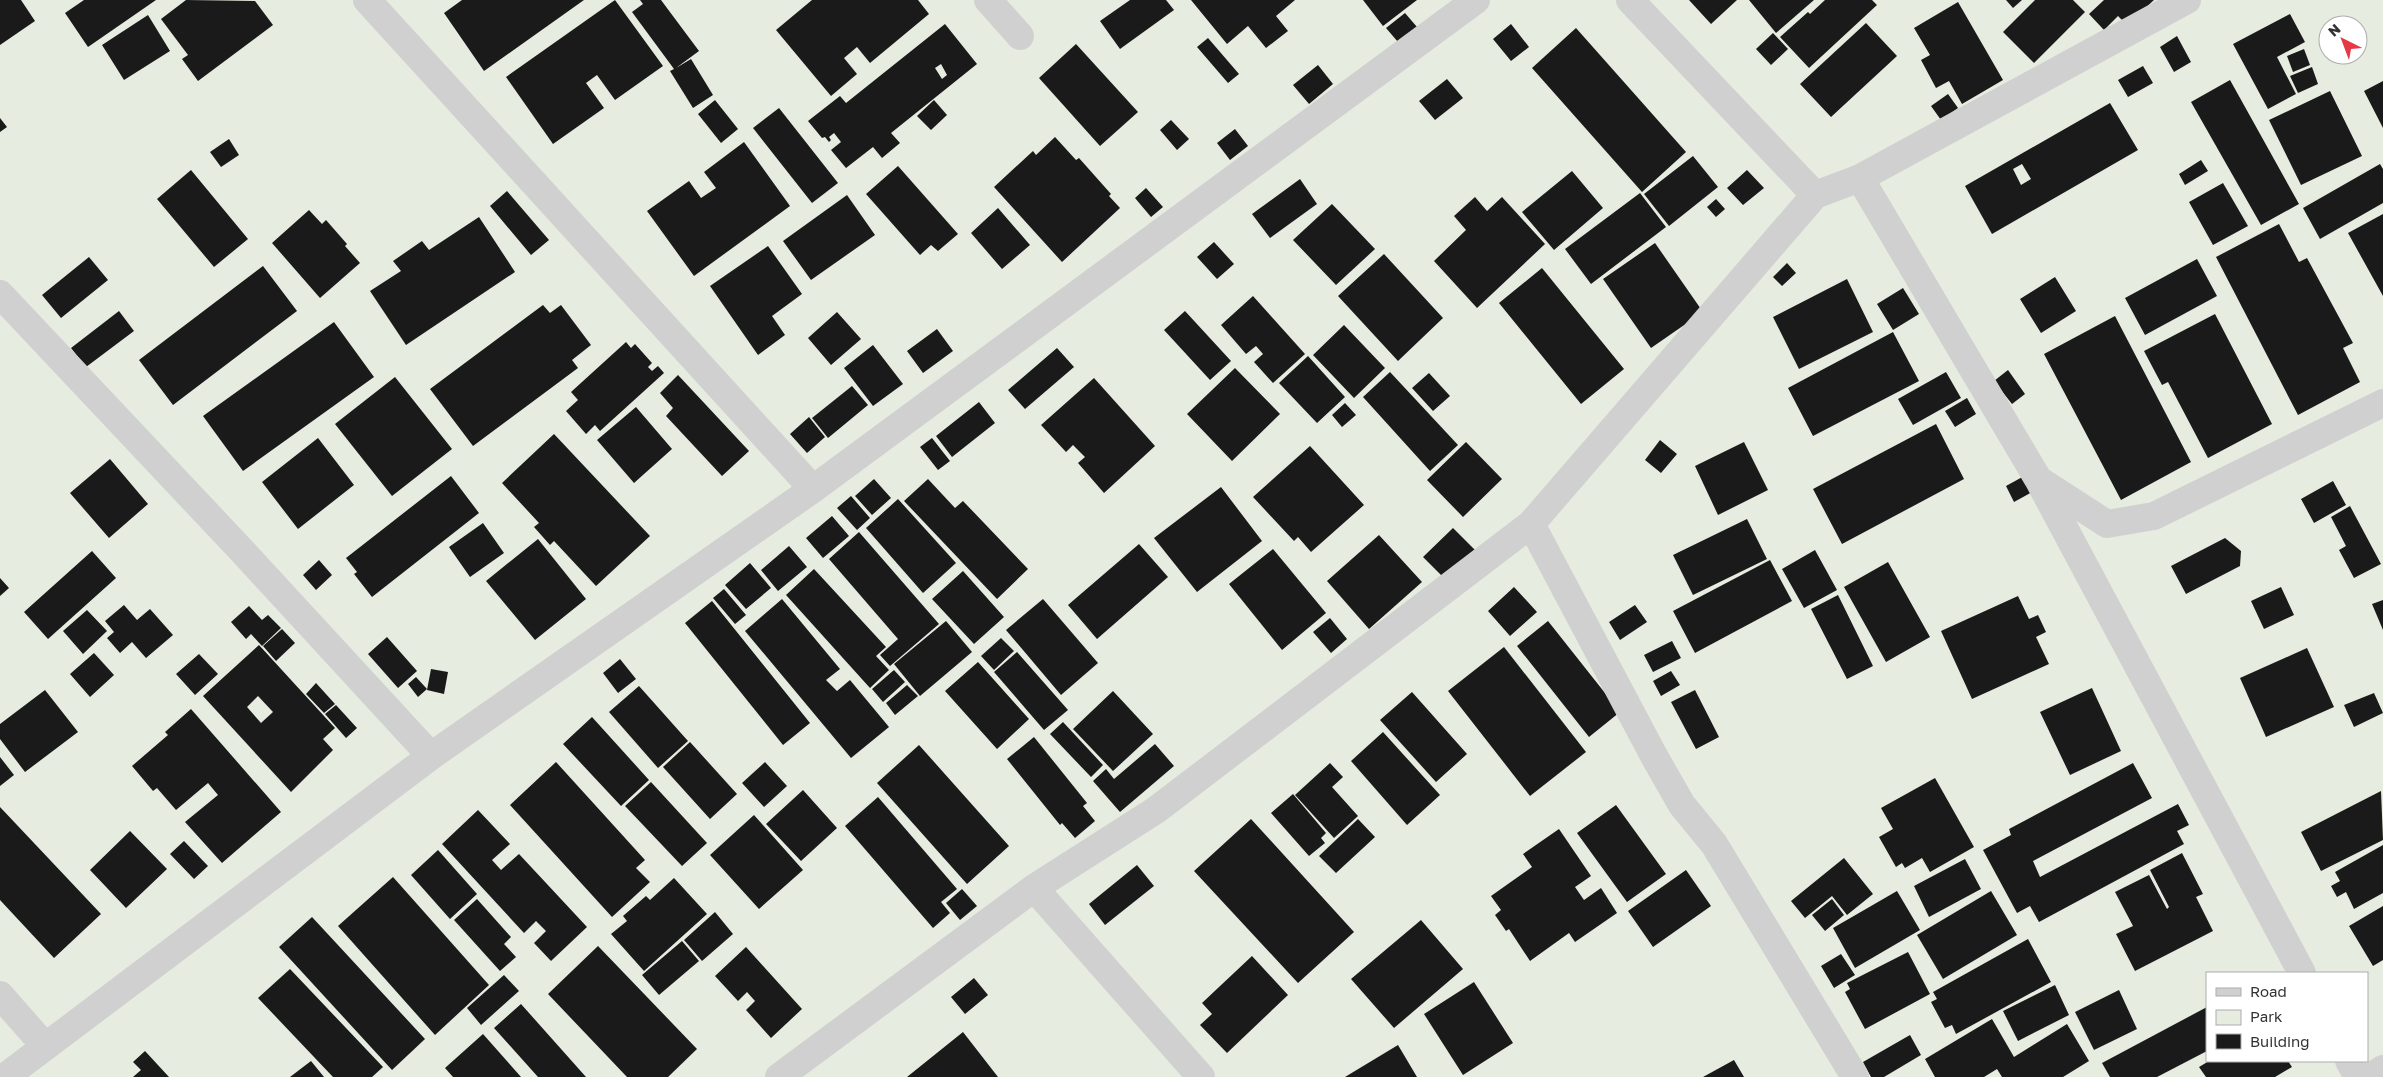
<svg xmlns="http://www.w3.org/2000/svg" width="2383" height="1077" viewBox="0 0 2383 1077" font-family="'Golos Text',sans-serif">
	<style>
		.green { fill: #e6ecdf; fill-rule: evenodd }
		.building { fill: #1a1a1a; fill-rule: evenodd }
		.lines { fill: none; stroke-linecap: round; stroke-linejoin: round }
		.minor { stroke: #d0d0d0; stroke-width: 28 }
	</style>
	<rect width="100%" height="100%" fill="#fff"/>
	<path class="green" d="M0,0H2383V1077H0ZM2328,25H2358V55H2328ZM2207,973H2367V1061H2207Z"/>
	<path class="building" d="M0,0H21L35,21L0,45Z
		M84,0H156L88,47L65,13Z
		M186,0L255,1L273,25L198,81L182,59L188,55L161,19Z
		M462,0H584L484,71L444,13Z
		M615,0L663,66L615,100L597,75L586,83L604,108L553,144L506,77Z
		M640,0H661L699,51L676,68L691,59L713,95L693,108L670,71L674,69L632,12L643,4Z
		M812,0H918L929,14L870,63L857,47L844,58L857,74L831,96L776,30Z
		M1130,0H1166L1174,10L1120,49L1100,21Z
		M1191,0H1295L1276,16L1288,31L1266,48L1248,26L1227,44Z
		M1363,0H1417L1383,26Z
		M1689,0H1737L1711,24Z
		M1749,0H1814L1776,33Z
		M1825,0H1872L1877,5L1809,68L1780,37L1808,12L1810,14Z
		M2006,0H2022L2013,8Z
		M2035,0H2073L2085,12L2034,63L2003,32Z
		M2104,0H2154L2127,25L2118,16L2104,30L2089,14Z
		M1958,2L2003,80L1962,104L1949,81L1936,88L1921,60L1930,55L1914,28Z
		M1405,13L1417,27L1398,42L1386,28Z
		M2290,14L2305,42L2277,57L2296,94L2268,109L2233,44Z
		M148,15L170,51L124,80L102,45Z
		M1866,23L1897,56L1831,117L1800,84Z
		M945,24L977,64L891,133L900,143L882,158L873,147L846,168L831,150L841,142L834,133L829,137L831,140L829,142L825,137L822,138L808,121L840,96L846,103ZM941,64L947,75L942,79L935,68Z
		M1511,24L1529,47L1511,61L1493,39Z
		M1576,28L1686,152L1642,192L1532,68Z
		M1773,33L1788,49L1771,65L1756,49Z
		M2177,36L2191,62L2174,72L2160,47Z
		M1208,38L1239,74L1228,83L1197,47Z
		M1076,44L1138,112L1100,146L1039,78Z
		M2304,49L2310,65L2293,72L2287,56Z
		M1318,65L1333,84L1309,104L1293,85Z
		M2143,66L2153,83L2128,97L2118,80Z
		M2312,67L2318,84L2298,93L2290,76Z
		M1447,79L1463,98L1435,120L1419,101Z
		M2230,80L2299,204L2261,225L2191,102Z
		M2383,81V128L2364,91Z
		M2330,91L2362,156L2301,185L2269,120Z
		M1948,94L1958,108L1941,120L1931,106Z
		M715,100L738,129L721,143L698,114Z
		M934,100L947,115L931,130L917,116Z
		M2110,103L2138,150L1992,234L1965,186ZM2022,164L2031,179L2021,185L2013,169Z
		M779,108L838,183L812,203L753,128Z
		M0,118L7,127L0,132Z
		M1171,120L1189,139L1177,150L1160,130Z
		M1235,129L1248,146L1230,160L1217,143Z
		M1055,137L1076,160L1079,158L1111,194L1109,196L1120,208L1062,262L994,187L1033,151L1036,155Z
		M229,139L239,155L221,167L210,152Z
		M744,142L790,206L694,276L647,211L689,181L701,198L716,188L704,172Z
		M1693,156L1718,187L1669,226L1644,194Z
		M2201,160L2208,171L2185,185L2179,174Z
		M2380,164L2383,169V203L2320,239L2303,208Z
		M898,166L958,234L938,251L931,245L920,255L866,194Z
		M191,170L248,239L214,267L157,199Z
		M1747,170L1764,188L1743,205L1727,188Z
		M1572,171L1603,208L1554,250L1522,212Z
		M1300,179L1317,204L1270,238L1252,214Z
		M2223,183L2248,226L2213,245L2189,202Z
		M1146,188L1163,207L1151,217L1135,198Z
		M507,191L549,240L531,255L490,206Z
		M1640,193L1666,227L1591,284L1565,249Z
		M847,195L875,235L811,280L783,241Z
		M1475,197L1487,211L1502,197L1545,244L1477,308L1434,261L1466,230L1454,216Z
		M1716,199L1725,209L1716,217L1707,207Z
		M1332,204L1375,249L1336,285L1293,240Z
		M998,208L1030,245L1002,269L971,233Z
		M309,210L322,224L326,220L347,244L345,246L360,263L320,298L272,243Z
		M2383,214V296L2348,233Z
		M479,217L515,272L406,345L370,291L401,271L393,261L422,241L429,250Z
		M2279,224L2299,262L2307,258L2353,343L2343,348L2360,382L2298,415L2216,257Z
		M1214,242L1234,264L1217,279L1197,257Z
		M1655,243L1703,312L1651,348L1603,279Z
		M768,246L802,294L772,316L785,335L758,355L710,286Z
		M1384,254L1443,318L1398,361L1338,296Z
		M89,257L108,280L61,318L42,295Z
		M2197,259L2217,296L2145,335L2125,298Z
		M1787,263L1796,273L1782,286L1773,277Z
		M263,266L297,311L173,405L139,360Z
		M1542,268L1624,369L1581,404L1499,303Z
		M2055,277L2076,311L2041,333L2020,299Z
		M1847,279L1873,332L1799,369L1773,317Z
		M1903,288L1919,314L1893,330L1877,304Z
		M1253,296L1305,354L1273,383L1254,362L1263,354L1256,346L1246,354L1221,325Z
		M543,305L550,313L561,305L591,345L572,360L578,368L473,446L430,389Z
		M119,311L134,331L86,367L71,348Z
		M1185,311L1231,361L1210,380L1164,330Z
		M837,312L861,339L831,365L808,338Z
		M2215,314L2272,424L2208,458L2168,382L2162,385L2144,351Z
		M2115,316L2191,462L2121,500L2044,354Z
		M334,322L374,377L243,471L203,416Z
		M1344,325L1385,368L1354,398L1313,355Z
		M937,329L953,351L923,373L907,351Z
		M1893,332L1919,381L1813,436L1788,388Z
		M626,342L631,348L635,344L652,363L648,367L652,371L658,366L664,373L600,431L595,425L586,434L566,411L578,400L571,392Z
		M873,345L903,384L873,406L844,368Z
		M1057,348L1074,367L1025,409L1008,390Z
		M1308,356L1345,397L1317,423L1279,383Z
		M1235,368L1280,414L1232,461L1187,414Z
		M2008,370L2025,394L2012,404L1994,381Z
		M1390,372L1458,445L1430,471L1363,397Z
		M1946,372L1961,398L1913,425L1898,399Z
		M1429,373L1450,396L1433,411L1412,388Z
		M678,375L749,451L722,476L666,416L673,408L660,393Z
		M395,377L452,449L392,496L335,424Z
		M1094,378L1155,446L1104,493L1078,463L1085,457L1073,445L1066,452L1041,425Z
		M852,386L868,405L828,438L812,418Z
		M1967,398L1976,414L1955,427L1945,411Z
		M979,402L995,423L952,457L936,436Z
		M1345,403L1356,415L1342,427L1332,415Z
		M636,407L672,449L634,483L597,440Z
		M809,417L825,437L807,453L790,434Z
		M1936,424L1964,479L1842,544L1813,489Z
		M554,434L650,536L596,586L554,541L550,545L534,527L539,523L502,483Z
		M318,438L354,485L298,529L262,482Z
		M932,438L950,461L938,470L920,447Z
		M1660,440L1677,454L1661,473L1645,460Z
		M1466,442L1502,479L1463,517L1427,480Z
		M1744,442L1768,490L1718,515L1695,466Z
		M1310,446L1364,505L1311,552L1298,537L1294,541L1253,497Z
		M110,459L148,504L109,538L70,493Z
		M2026,475L2034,491L2014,502L2006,486Z
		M451,476L479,513L372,597L354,574L357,572L346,558Z
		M874,479L891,498L872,515L855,496Z
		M928,479L955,508L963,501L1028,569L997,599L904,501Z
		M2333,481L2346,505L2314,523L2301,499Z
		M1221,487L1262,541L1197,592L1154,538Z
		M851,496L870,518L857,530L837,508Z
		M898,499L956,563L923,593L866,528Z
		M2350,506L2381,564L2354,578L2339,550L2346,546L2331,517Z
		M832,516L849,536L823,558L806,538Z
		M1747,519L1767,559L1693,595L1673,555Z
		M483,523L504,553L470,577L449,547Z
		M1453,528L1476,551L1446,580L1423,557Z
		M859,532L939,624L890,666L880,655L898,639L829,559Z
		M1379,535L1422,582L1369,629L1327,581Z
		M2225,538L2241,551L2240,566L2186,594L2171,566Z
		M538,539L586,599L535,640L486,581Z
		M1139,544L1168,577L1097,639L1068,605Z
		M789,546L807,567L778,591L761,570Z
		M1273,549L1326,613L1282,650L1229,584Z
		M1815,550L1837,590L1804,608L1782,569Z
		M92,551L116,578L48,639L24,612Z
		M319,560L332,575L316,590L303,575Z
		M1770,560L1792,601L1695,653L1673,611Z
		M1888,562L1930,637L1886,662L1844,587Z
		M750,563L771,588L746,609L725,585Z
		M814,569L886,647L876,656L889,670L870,688L786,595Z
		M963,571L1004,617L974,644L932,599Z
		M0,578L9,588L0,596Z
		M1514,587L1537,612L1510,636L1488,611Z
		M2281,587L2294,615L2264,629L2251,601Z
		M724,589L746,615L735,624L713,598Z
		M1838,595L1873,666L1847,679L1811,609Z
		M2018,596L2029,619L2038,615L2046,632L2036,637L2049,664L1972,699L1941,631Z
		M782,599L840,669L826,680L837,691L850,680L889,727L851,758L745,631Z
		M1043,599L1098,663L1061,695L1006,630Z
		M2383,600V630L2372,604Z
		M712,601L810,723L783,745L685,623Z
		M124,605L137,620L150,609L173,635L146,658L132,642L120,653L107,638L114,632L105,621Z
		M1635,605L1647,622L1620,640L1609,622Z
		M249,606L262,620L268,615L281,628L262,646L251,634L246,639L231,622Z
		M87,610L107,631L83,654L63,631Z
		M1330,618L1347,639L1331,653L1313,632Z
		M946,621L972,652L920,696L894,664Z
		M1548,621L1620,712L1589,737L1517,646Z
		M282,629L295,643L276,661L263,646Z
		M387,637L417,671L398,688L368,654Z
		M1001,638L1014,651L994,670L981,656Z
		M1672,641L1681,658L1653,672L1644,655Z
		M259,645L335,728L323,739L333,750L291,792L203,696ZM258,696L273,712L261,723L247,707Z
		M1504,647L1586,752L1530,796L1448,691Z
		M2307,648L2334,707L2266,737L2240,678Z
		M1017,652L1068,710L1044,730L994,672Z
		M94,653L114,675L90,697L70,674Z
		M199,654L218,674L195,695L176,674Z
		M620,659L636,679L618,693L603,673Z
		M978,662L1029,719L997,749L945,691Z
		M431,669L448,672L444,694L427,690Z
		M894,670L905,682L883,702L872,689Z
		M1671,671L1680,685L1661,696L1653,681Z
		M416,677L427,689L418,697L408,684Z
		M316,683L335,704L324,713L306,694Z
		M907,685L918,696L895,715L886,703Z
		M639,686L688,741L658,768L609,712Z
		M2092,688L2121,751L2070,775L2040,712Z
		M45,690L78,732L25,772L0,739V724Z
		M1695,690L1719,737L1696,749L1671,702Z
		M1113,691L1153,734L1113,771L1073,729Z
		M1412,692L1467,754L1436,782L1380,720Z
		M2374,693L2383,713L2354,727L2344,705Z
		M336,705L357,728L346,738L325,714Z
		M191,709L281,812L222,863L185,822L218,795L208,783L176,810L157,788L153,791L132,766L168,735L165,732Z
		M592,717L649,780L621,806L563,744Z
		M1063,722L1103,765L1091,777L1050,734Z
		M1383,732L1440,795L1407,825L1351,761Z
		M1034,737L1087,803L1083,806L1095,821L1075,838L1062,823L1060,825L1007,759Z
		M690,742L737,794L710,819L663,767Z
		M1155,744L1174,766L1120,812L1093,781L1106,769L1114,779Z
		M919,745L1009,846L967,884L877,783Z
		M0,757L14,775L0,786Z
		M556,762L645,860L636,868L650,882L612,917L510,805Z
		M765,762L787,786L764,807L742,783Z
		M1330,763L1343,777L1332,787L1358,816L1334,838L1295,795Z
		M2133,763L2152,798L2033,861L2040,877L2178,804L2189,825L2177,831L2184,844L2039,922L2030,906L2017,913L1983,850L2011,835L2009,829Z
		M1935,778L1974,847L1930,872L1922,858L1905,868L1902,863L1896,867L1879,837L1893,829L1881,808Z
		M651,782L707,843L682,866L625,806Z
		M803,790L837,828L801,861L766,824Z
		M2381,791L2383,840L2321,871L2301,832Z
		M1293,794L1326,833L1321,838L1325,843L1309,856L1271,813Z
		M878,797L957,889L941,902L950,913L933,928L845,826Z
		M1616,805L1666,874L1627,902L1577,833Z
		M0,807L101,914L54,958L0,900Z
		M478,810L510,844L492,860L501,870L519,854L587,927L551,961L534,943L546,931L536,921L524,933L442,844Z
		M754,815L803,870L759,909L710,855Z
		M1251,819L1354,932L1298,983L1194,871Z
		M1358,819L1375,837L1336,873L1319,856Z
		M1559,829L1591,876L1575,887L1584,900L1601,888L1617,913L1575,942L1569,933L1530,961L1509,929L1506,931L1495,915L1501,910L1491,896L1532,867L1523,854Z
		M130,831L167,869L126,908L90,870Z
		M184,841L208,866L194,879L170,854Z
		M2383,845V893L2354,909L2346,892L2337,897L2331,886L2340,881L2335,872Z
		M438,850L477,894L450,919L411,875Z
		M2182,853L2203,894L2196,897L2213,931L2135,971L2116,934L2133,926L2115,892L2149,875L2167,909L2169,907L2150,870Z
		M1844,858L1873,894L1847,915L1832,896L1805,918L1791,901Z
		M1965,859L1981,889L1929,917L1914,886Z
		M1137,865L1154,886L1105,925L1089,904Z
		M1686,870L1711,906L1653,947L1628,911Z
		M393,877L489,985L435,1035L338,926Z
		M674,878L707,914L644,971L611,934L627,921L623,916L646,896L650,900Z
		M962,889L977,906L960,920L946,903Z
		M1897,891L1920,930L1855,968L1833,928Z
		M1991,891L2017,935L1943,979L1917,935Z
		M477,899L511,937L504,944L516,957L500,971L454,920Z
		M1832,899L1844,915L1825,931L1812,915Z
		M2383,906V960L2373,966L2349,926Z
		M715,912L733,934L702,961L684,940Z
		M312,917L425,1039L392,1070L279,947Z
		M1421,920L1463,969L1394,1028L1351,979Z
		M2028,939L2051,982L1956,1034L1952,1025L1945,1028L1931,1002L1937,999L1933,992Z
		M682,941L699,961L659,995L642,975Z
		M598,946L697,1049L668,1077H627L548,994Z
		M746,947L802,1009L771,1038L746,1010L755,1001L747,992L738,1001L715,976Z
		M1908,952L1930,994L1865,1029L1845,992L1850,989L1847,983Z
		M1841,954L1855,975L1834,988L1821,966Z
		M1252,956L1288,995L1227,1053L1200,1025L1212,1014L1202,1003Z
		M290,969L383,1067L372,1077H333L258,998Z
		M504,975L519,991L481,1025L467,1008Z
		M974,978L988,995L965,1014L951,997Z
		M1474,982L1513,1043L1463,1075L1424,1014Z
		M2055,985L2069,1015L2018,1041L2003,1011Z
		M2119,990L2137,1029L2094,1050L2075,1012Z
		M521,1004L586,1077H538L494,1028Z
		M2207,1007V1051L2157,1077H2110L2102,1063Z
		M1992,1019L2014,1057L2067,1024L2089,1061L2063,1077H2002L1997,1069L1984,1077H1935L1925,1059Z
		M963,1032L998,1077H907Z
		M483,1034L521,1077H453L445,1068Z
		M1910,1035L1921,1055L1884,1077H1871L1863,1062Z
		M1398,1045L1417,1077H1345Z
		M145,1051L169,1077H133L141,1070L133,1062Z
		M1734,1060L1744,1077H1703Z
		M311,1061L324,1077H290Z
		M2209,1061H2288L2292,1067L2275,1077H2206L2199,1067Z"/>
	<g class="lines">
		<path class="minor" d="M367,0L813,489
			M988,0L1020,36
			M1630,0L1815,195
			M1860,178L2038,479L2302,973
			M0,294L244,553L431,756
			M2039,480L2107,524L2154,516L2383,403
			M1531,524L1654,756L1682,805L1714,844L1855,1077
			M1034,888L1201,1077
			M0,995L44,1045
			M2349,1061L2358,1077
			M5,1077L431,756L813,489L1476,0
			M779,1077L1034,888L1156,810L1531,524L1815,195L1860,178L2187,0
			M2371,1077L2383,1069"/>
	</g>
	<rect x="2206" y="972" width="162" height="90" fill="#ffffff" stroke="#adadad"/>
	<rect x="2216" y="988" width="25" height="8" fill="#d0d0d0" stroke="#adadad"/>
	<text x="2250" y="997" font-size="15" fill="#333333">Road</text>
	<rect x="2216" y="1010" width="25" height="15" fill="#e6ecdf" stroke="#adadad"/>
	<text x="2250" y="1022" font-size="15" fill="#333333">Park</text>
	<rect x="2216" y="1034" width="25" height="15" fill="#1a1a1a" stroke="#adadad"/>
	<text x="2250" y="1047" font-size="15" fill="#333333">Building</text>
	<g transform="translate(2343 40) rotate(318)"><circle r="24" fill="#ffffff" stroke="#adadad"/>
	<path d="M0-4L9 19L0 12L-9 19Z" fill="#e63946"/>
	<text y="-8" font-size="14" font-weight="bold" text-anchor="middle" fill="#333333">N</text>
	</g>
</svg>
